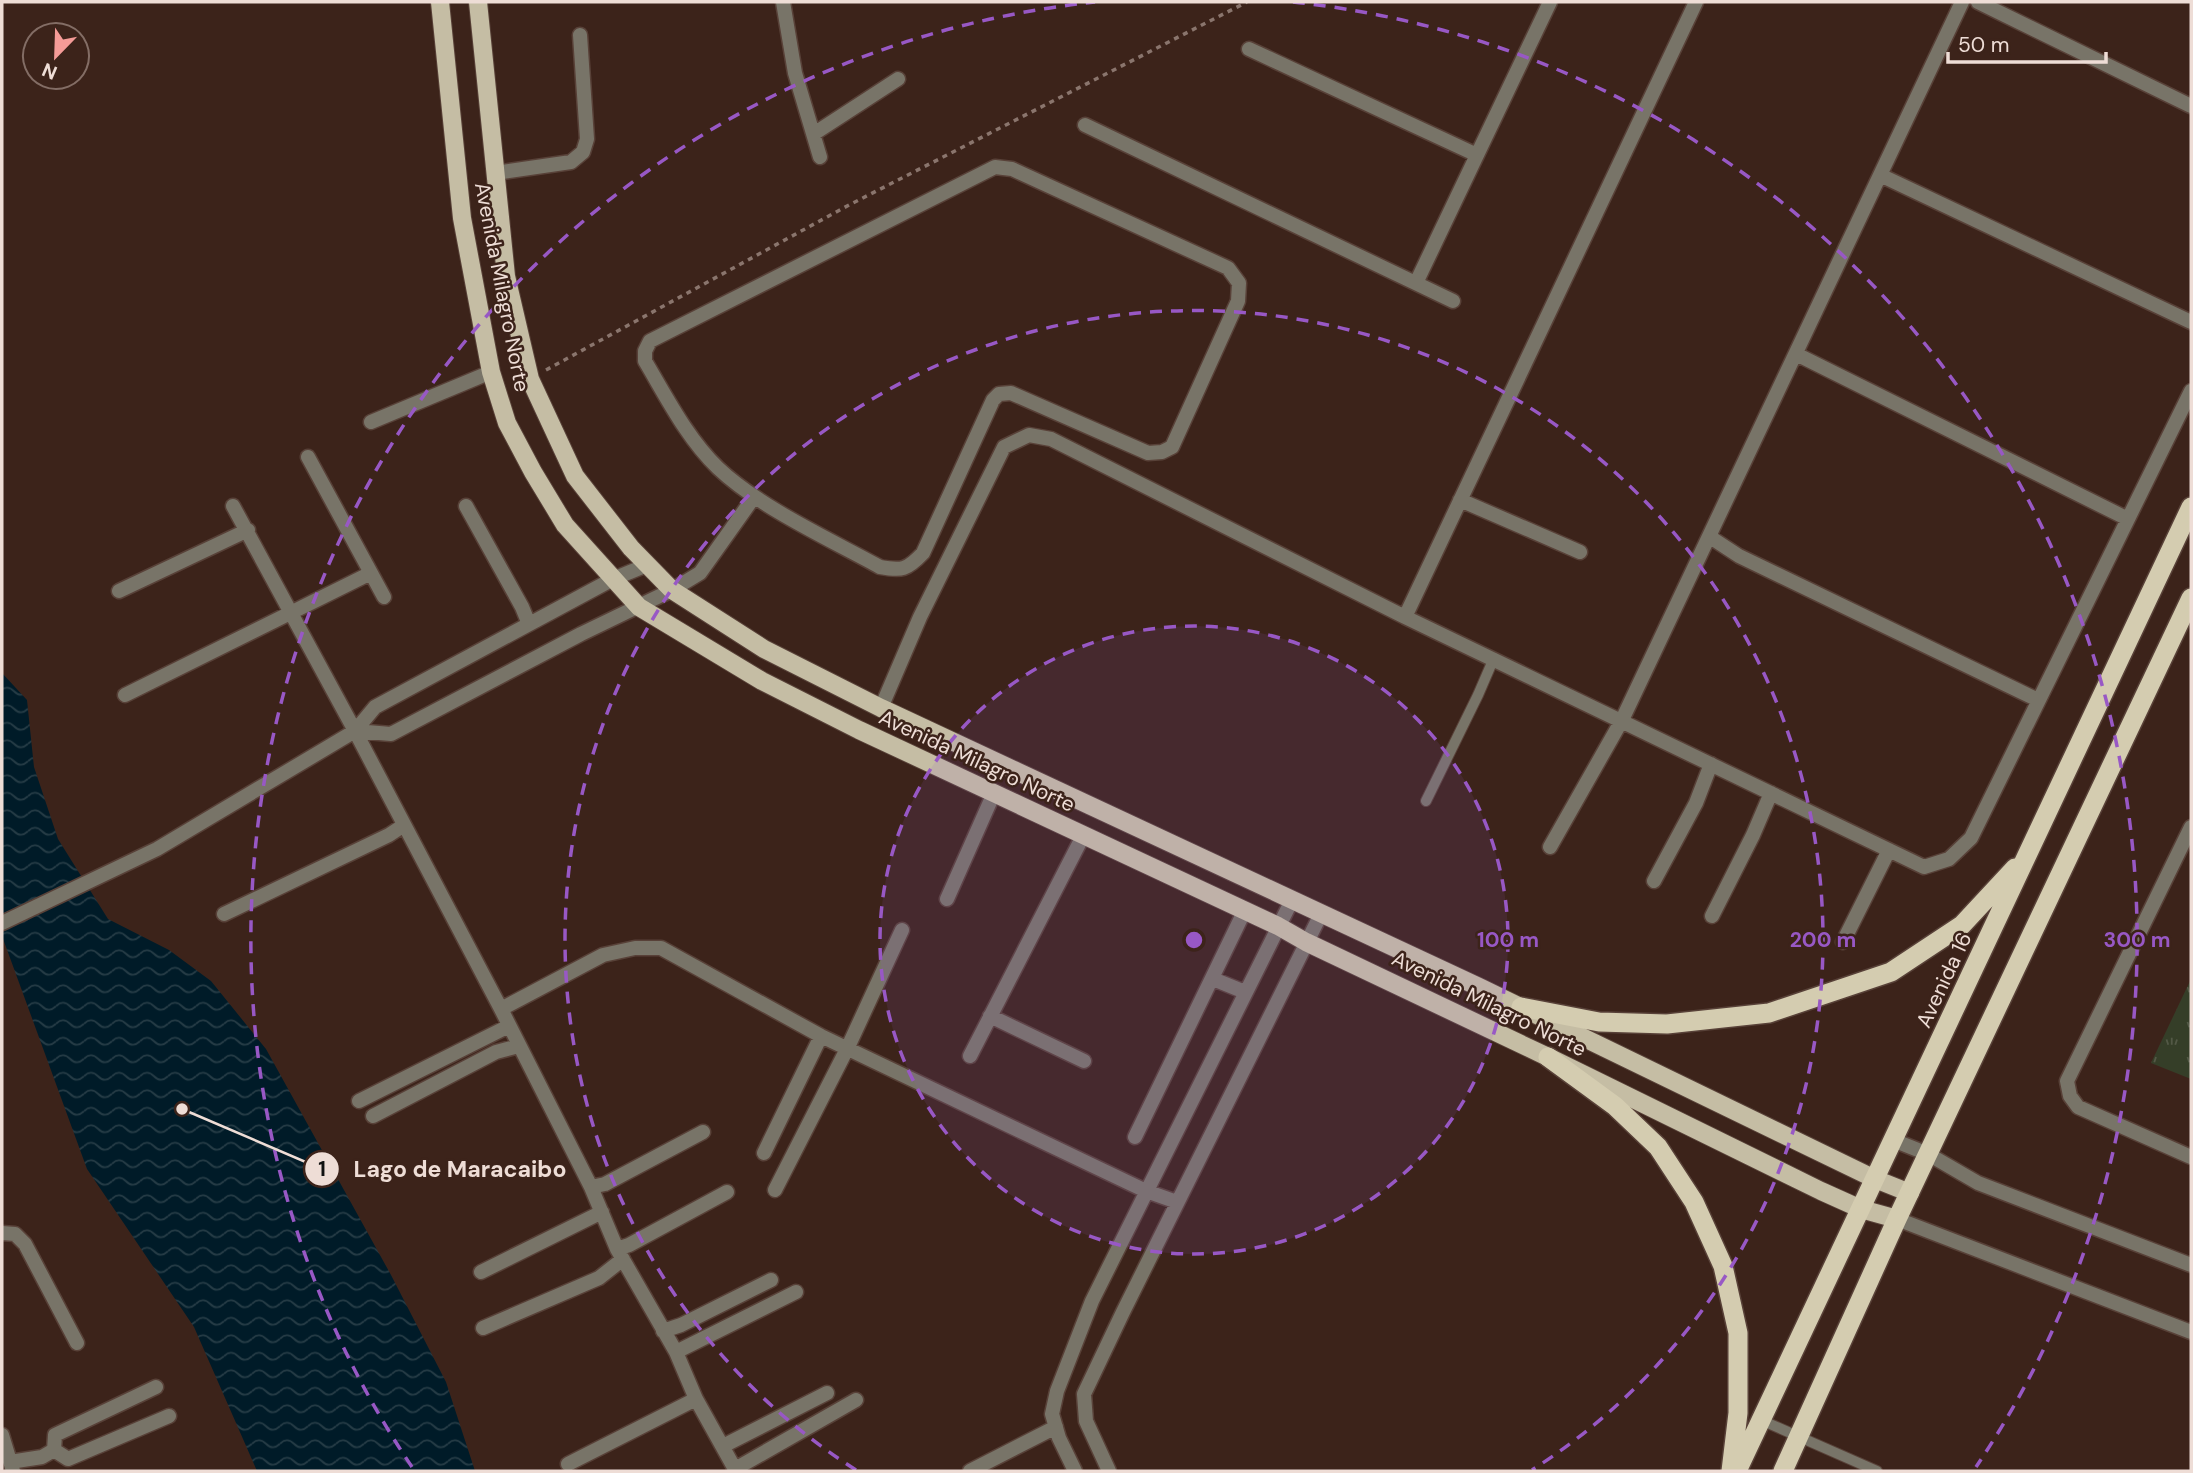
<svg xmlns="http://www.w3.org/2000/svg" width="2193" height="1473" viewBox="0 0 2193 1473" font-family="'DM Sans',sans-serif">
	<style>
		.park { fill: url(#park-tufts) }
		.water { fill: url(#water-waves) }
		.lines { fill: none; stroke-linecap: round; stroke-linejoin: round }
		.service-casing { stroke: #584138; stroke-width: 12 }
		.minor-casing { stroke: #584138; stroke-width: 17 }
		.primary-casing { stroke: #584138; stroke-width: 20 }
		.trunk-casing { stroke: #584138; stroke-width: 22 }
		.path { stroke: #8a756d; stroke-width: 3.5; stroke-dasharray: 5 5; stroke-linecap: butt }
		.service { stroke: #787468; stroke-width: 10 }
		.minor { stroke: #787468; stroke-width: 14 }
		.primary { stroke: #c5bda4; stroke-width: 18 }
		.trunk { stroke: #d4ccb0; stroke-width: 19 }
		.ring { fill: none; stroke: #9858c5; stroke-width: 3.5; stroke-dasharray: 12 9 }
		.labels { text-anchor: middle; stroke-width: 5; stroke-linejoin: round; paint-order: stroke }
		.street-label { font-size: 21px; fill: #eeddd6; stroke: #3c231a }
		.centre { fill: #9858c5; stroke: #3c231a; stroke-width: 3.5 }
		.ring-label { font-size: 21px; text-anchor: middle; font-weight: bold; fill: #9858c5; stroke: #3c231a; stroke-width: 5; stroke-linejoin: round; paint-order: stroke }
		.leader { fill: none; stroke: #eeddd6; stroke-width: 2.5 }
		.callout-dot { fill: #eeddd6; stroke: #3c231a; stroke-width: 2.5 }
		.mark-label { font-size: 21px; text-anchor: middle; font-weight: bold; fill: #111 }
		.callout-label { font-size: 23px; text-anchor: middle; font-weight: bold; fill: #eeddd6; stroke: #3c231a; stroke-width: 5; stroke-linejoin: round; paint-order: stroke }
	</style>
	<defs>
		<pattern id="park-tufts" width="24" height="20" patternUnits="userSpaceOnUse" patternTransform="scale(1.75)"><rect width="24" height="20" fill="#353e28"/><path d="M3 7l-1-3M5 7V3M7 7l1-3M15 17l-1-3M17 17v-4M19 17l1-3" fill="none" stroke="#535946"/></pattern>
		<pattern id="water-waves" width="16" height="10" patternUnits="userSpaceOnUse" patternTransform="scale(1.75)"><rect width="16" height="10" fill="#001b28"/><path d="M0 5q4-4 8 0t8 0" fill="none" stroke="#263c46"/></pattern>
	</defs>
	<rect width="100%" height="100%" fill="#3c231a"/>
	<path class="park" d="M2191,979V1079L2151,1063Z"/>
	<path class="water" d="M2,673L27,700L34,767L58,839L108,919L169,950L211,981L266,1049L391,1275L446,1382L475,1471H257L194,1327L87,1169L2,936Z"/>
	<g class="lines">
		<g class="service-casing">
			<path id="service" d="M1426,801L1478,695L1494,658
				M1761,1420L1877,1471"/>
		</g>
		<g class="minor-casing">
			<path id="minor" d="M783,2L795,73L820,157
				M1696,2L1405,617L1924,867L1949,859L1971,838L2191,391
				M1978,2L2191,106
				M1249,49L1477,155
				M1085,125L1453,301
				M815,133L898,79
				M995,167L1012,169L1228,268L1239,283L1238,301L1172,447L1162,452L1148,453L1011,393L999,394L993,400L923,553C907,570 902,571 880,567C829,539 759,507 718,468C687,438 667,398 645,361V351L650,341Z
				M495,173L571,162L583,152L587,139L580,35
				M1880,175L2191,322
				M1416,283L1550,2
				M1796,354L2128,519
				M371,422L491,372
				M308,457L384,597
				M1460,500L1580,552
				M233,506L355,731L501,1009L591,1187L617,1249L676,1352L696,1399L736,1471
				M466,506L522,607L529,624
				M1710,537L1739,556L2038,700
				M119,591L248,530
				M125,695L371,573
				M881,708L920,617L1004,447L1029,435L1051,439L1405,617
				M355,731L391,734L581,634L672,590L700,573L754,497
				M2191,827L2067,1081L2070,1096L2078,1107L2191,1157
				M1550,847L1622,720L1962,2
				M1654,881L1696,803L1711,764
				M947,899L994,793
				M224,914L389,835L404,825
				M1712,916L1753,835L1771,793
				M2,923L157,849L355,731L375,707L613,579L647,565
				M1843,942L1889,850
				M1213,979L1245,992
				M501,1009L603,955L635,948H661L821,1036L1146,1191L1177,1202
				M990,1016L1084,1061
				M970,1056L1083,836
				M359,1101L509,1026
				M373,1116L496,1052L519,1046
				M1135,1137L1244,912
				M1893,1140L1928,1154L1978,1183L2191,1265
				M764,1153L821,1036
				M591,1187L605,1184L703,1132
				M775,1190L848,1047L902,930
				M1897,1219L2191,1332
				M2,1233L15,1234L25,1244L77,1343
				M617,1249L629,1245L727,1192
				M481,1272L602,1212
				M483,1328L599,1278L623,1259
				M663,1331L681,1325L771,1280
				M676,1352L796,1292
				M156,1387L55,1435L54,1450L68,1459L169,1416
				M2,1435L13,1471
				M723,1446L827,1393
				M10,1462L42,1457L54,1450
				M568,1464L696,1399
				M735,1469L856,1400
				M970,1471L1056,1427
				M1075,1471L1059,1438L1052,1414L1057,1391L1092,1301L1292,900
				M1109,1471L1086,1421L1084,1394L1123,1312L1321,914"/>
		</g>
		<g class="primary-casing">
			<path id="primary" d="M440,2L462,218L491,372L507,423L533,472L565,525L639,607L762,681L859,730L1278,926L1306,942L1548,1057L1821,1191L1861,1209L1897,1219
				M478,2L506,276L530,379L575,476L631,548L672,590L764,649L881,708L1479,987L1875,1179L1910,1193"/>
		</g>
		<g class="trunk-casing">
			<path id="trunk" d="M1521,1007L1599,1022L1667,1024L1769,1013L1891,972L1962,925L2015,868
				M1548,1057L1615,1106L1658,1147L1694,1202L1723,1266L1738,1333V1413L1731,1471
				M1737,1471L2191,507
				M1783,1471L1897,1219L2191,598"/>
		</g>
		<path class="path" d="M546,370L849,205L1247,2"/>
		<use href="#service" class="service"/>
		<use href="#minor" class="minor"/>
		<use href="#primary" class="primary"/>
		<use href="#trunk" class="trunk"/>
	</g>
	<circle cx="1194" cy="940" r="314" fill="#9858c5" fill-opacity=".12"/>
	<g class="ring">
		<circle cx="1194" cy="940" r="314"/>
		<path d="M856 1470A629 629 0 1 1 1532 1470"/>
		<path d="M412 1467A943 943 0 0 1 1095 2M1293 2A943 943 0 0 1 1976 1467"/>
	</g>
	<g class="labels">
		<g class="street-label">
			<text transform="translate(502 287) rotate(79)" y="7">Avenida Milagro Norte</text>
			<text transform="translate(977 761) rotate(25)" y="7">Avenida Milagro Norte</text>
			<text transform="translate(1944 980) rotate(-65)" y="7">Avenida 16</text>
			<text transform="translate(1489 1004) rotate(26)" y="7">Avenida Milagro Norte</text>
		</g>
	</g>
	<circle cx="1194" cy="940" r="10" class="centre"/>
	<g class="ring-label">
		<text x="1508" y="947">100 m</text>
		<text x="1823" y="947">200 m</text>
		<text x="2137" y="947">300 m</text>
	</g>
	<path class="leader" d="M182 1109L322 1169"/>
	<g class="callout-dot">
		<circle cx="182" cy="1109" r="7"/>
		<circle cx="322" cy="1169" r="18"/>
	</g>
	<g class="mark-label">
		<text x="322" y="1176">1</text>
	</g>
	<g class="callout-label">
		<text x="460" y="1177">Lago de Maracaibo</text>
	</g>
	<rect width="2193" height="1473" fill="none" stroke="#eeddd6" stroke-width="7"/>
	<g transform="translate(56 56) rotate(203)"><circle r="33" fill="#3c231a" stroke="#836d65" stroke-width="2"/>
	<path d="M0-5L12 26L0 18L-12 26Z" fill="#f59b97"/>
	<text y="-10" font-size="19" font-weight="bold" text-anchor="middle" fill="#eeddd6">N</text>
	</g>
	<path d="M1948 52v10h158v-10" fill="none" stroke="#eeddd6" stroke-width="3.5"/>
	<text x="1958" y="52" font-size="21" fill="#eeddd6" stroke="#3c231a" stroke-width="5" paint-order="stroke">50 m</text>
</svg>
